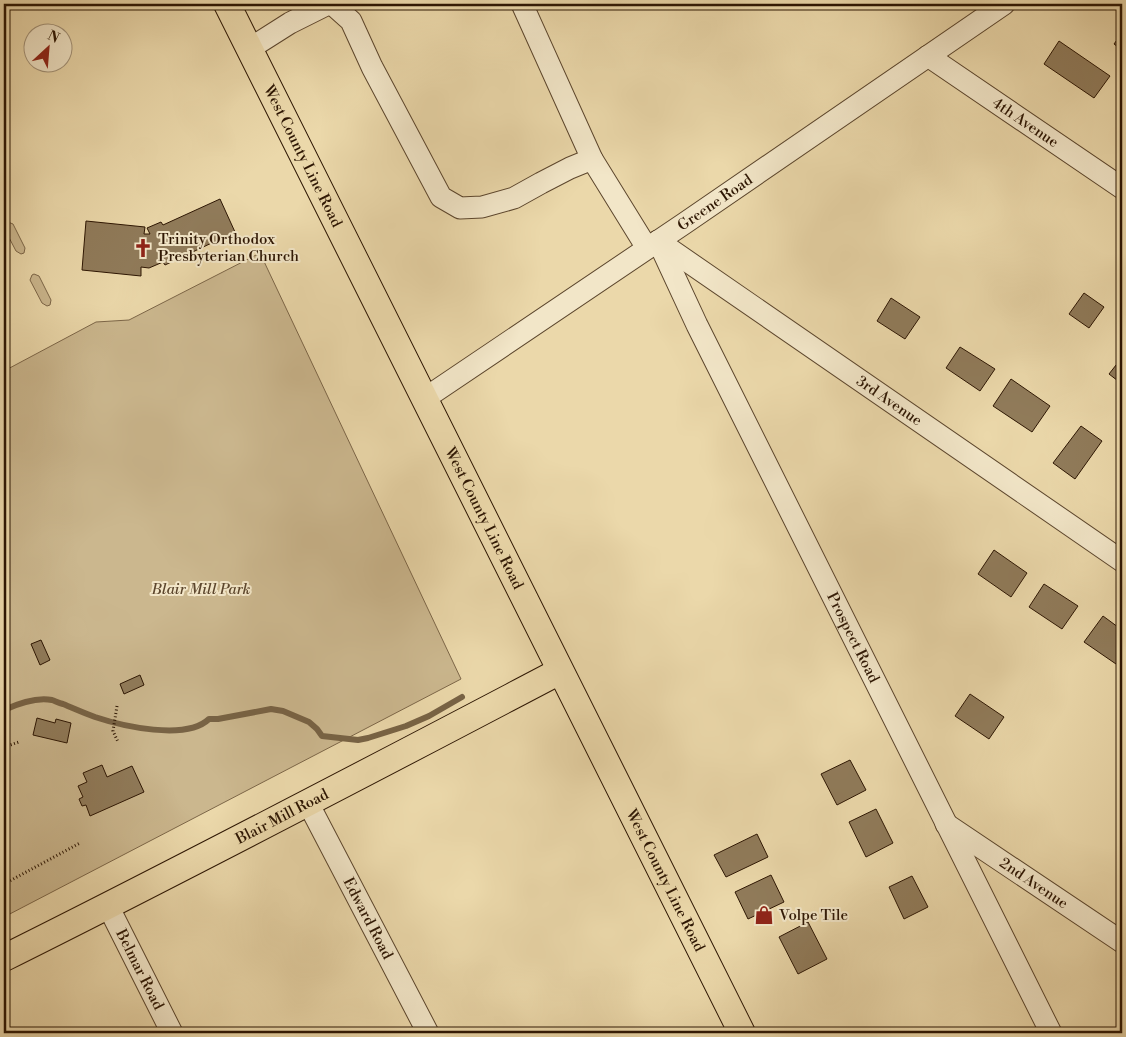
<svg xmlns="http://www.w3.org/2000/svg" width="1126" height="1037" viewBox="0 0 1126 1037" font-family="'Libre Bodoni',serif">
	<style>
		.green { fill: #cbb78e; stroke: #7c6648 }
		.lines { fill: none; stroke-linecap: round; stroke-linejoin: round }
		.stream { stroke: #786345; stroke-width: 6 }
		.building { fill: #907b5a; stroke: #2d1603 }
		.minor-casing { stroke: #5c462d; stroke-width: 23 }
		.major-casing { stroke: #2d1603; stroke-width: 28 }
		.path { stroke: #2d1603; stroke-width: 3; stroke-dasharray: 1 2.5; stroke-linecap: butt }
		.minor { stroke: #f2e6c8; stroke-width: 21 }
		.major { stroke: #ebd8aa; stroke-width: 26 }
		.labels { text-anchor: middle; stroke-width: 4; stroke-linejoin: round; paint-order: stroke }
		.street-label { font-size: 15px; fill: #2d1603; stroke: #f2e6c8 }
		.poi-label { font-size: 15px; fill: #2d1603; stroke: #f2e6c8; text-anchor: start }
		.park-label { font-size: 15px; font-style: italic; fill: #5c462d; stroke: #f2e6c8 }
	</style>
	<rect width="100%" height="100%" fill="#ebd8aa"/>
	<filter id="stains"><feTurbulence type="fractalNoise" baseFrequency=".004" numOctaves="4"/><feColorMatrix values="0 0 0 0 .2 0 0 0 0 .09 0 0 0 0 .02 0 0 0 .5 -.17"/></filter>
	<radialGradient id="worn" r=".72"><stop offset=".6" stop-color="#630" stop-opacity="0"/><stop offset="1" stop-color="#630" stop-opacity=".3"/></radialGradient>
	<path class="green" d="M8,222L13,224L25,248L24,253L21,254L16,251L4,228L6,223Z
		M260,253L461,679L4,917V371L96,322L129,320Z
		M34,274L39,276L51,300L50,305L47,306L42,303L30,280L32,275Z"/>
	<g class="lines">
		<path class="stream" d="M4,710C17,704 37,697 52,700C55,701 59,703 63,704C73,708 84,713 95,717C122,726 186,741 209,719H218L271,709L283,711L309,722L317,729L322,736L358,740L368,738L406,726L429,716L462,697"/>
	</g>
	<path class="building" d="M1122,33V50L1114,44Z
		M1059,41L1110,76L1094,98L1044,64Z
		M220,199L235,232L165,265L163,262L149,268L141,267V276L82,270L86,221L145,227L144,234H150L147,228L161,222L163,225Z
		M1084,293L1104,307L1089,328L1069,314Z
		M891,298L920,317L905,339L877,321Z
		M960,347L995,369L980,391L946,368Z
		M1120,360L1122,361V384L1109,374Z
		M1011,379L1050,406L1032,432L993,406Z
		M1081,426L1102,441L1075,479L1053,463Z
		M994,550L1027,573L1011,597L978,574Z
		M1044,584L1078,606L1062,629L1029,607Z
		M1103,616L1122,630V656L1116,664L1084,642Z
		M41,640L50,660L40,665L31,644Z
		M140,675L144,685L124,694L120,684Z
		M970,694L1004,717L989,739L955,716Z
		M37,718L55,723L56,719L71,723L67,743L33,735Z
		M850,760L866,790L837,805L821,774Z
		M102,765L107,777L132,766L144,792L90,816L86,805L82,806L79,799L83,797L78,786L87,782L83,773Z
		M876,809L893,843L866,857L849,822Z
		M757,834L768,857L726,877L714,855Z
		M771,875L784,902L748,919L735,892Z
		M912,876L928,907L904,919L889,887Z
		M808,922L827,959L798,974L779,937Z"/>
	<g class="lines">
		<g class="minor-casing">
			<g id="minor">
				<path d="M332,4L351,21L372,67L441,197L460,208L482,207L514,198L541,183L570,168L592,159L647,248"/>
				<path d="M522,4L592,159"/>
				<path d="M249,49L290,23L328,4"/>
				<path id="s1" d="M928,56L1122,188"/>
				<path id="s2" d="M658,241L697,325L1051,1033"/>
				<path id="s3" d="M658,241L1122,561"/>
				<path id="s4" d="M424,399L685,223L1004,4"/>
				<path id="s5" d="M308,803L428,1033"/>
				<path id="s6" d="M946,824L1122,942"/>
				<path id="s7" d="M108,906L172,1033"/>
			</g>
		</g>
		<g class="major-casing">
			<g id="major">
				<path id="s8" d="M227,4L742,1033"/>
				<path id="s9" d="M4,958C191,865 375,768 560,671"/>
			</g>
		</g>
		<path class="path" d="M117,706L113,731L118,742
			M4,747L19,742
			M4,884L80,843"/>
		<use href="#minor" class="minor"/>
		<use href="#major" class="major"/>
	</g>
	<defs>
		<g id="church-bare" transform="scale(1.5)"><path d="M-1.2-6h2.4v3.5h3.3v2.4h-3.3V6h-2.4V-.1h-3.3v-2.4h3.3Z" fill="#8f2418" stroke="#f2e6c8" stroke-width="2.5" paint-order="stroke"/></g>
		<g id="shop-bare" transform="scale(1.5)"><path d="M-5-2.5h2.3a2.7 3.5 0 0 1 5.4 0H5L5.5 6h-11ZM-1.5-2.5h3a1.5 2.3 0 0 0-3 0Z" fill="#8f2418" stroke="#f2e6c8" stroke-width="2.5" paint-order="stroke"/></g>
	</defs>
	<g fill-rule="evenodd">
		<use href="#church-bare" x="143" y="248"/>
		<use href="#shop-bare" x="764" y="915"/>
	</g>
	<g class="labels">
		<g class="street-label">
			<text dy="5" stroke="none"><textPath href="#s1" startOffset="118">4th Avenue</textPath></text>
			<text dy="5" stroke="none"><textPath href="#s8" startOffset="170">West County Line Road</textPath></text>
			<text dy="5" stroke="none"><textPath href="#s4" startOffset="351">Greene Road</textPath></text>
			<text dy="5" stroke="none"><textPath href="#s3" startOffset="281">3rd Avenue</textPath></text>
			<text dy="5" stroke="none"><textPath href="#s8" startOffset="575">West County Line Road</textPath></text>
			<text dy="5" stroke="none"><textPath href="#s2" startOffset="442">Prospect Road</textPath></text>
			<text dy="5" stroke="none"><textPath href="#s9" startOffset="312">Blair Mill Road</textPath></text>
			<text dy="5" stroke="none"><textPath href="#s8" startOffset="980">West County Line Road</textPath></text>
			<text dy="5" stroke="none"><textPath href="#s6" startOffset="106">2nd Avenue</textPath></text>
			<text dy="5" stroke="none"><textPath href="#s5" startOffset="130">Edward Road</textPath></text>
			<text dy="5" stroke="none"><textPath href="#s7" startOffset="71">Belmar Road</textPath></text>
		</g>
		<g class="poi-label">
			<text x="158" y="244">Trinity Orthodox<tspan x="158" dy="17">Presbyterian Church</tspan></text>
			<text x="779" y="920">Volpe Tile</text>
		</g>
		<g class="park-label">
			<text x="201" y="594">Blair Mill Park</text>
		</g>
	</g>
	<rect width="1126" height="1037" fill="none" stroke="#ebd8aa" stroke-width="20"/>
	<rect x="5" y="5" width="1116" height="1027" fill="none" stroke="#2d1603" stroke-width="2.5"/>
	<rect x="10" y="10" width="1106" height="1017" fill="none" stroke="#2d1603"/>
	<g transform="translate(48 48) rotate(26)"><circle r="24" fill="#f2e6c8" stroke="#a39379"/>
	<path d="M0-4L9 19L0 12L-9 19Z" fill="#8f2418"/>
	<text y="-8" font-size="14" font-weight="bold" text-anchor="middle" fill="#2d1603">N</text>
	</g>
	<rect width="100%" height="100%" filter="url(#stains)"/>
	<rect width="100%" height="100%" fill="url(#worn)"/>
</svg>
